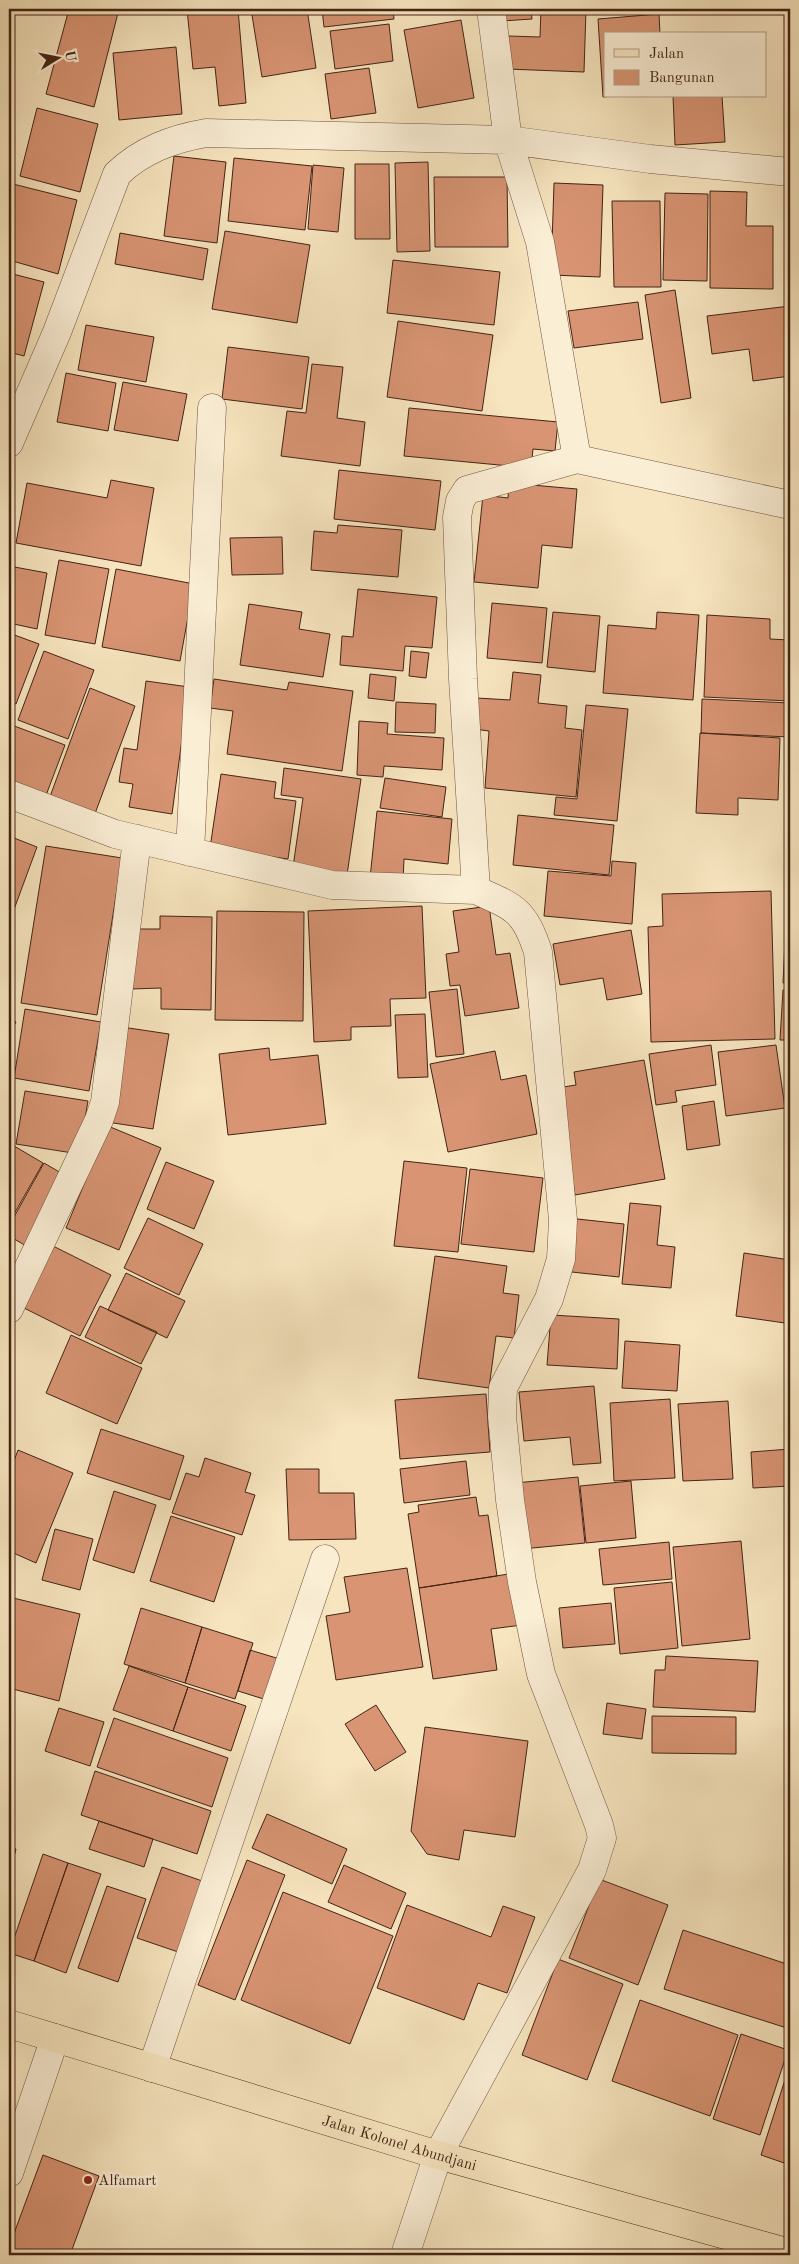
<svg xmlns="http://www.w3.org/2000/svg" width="799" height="2264" viewBox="0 0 799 2264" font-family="'Old Standard TT',serif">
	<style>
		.building { fill: #d89473; stroke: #432415 }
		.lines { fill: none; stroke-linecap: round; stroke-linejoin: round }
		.minor-casing { stroke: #705440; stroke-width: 29 }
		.primary-casing { stroke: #432415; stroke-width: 29 }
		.minor { stroke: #faeed5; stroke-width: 28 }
		.primary { stroke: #f7e5bf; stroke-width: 28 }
		.poi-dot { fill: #8f2418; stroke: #faeed5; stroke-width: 2 }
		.labels { text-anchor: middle; stroke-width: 5; stroke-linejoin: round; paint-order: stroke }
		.street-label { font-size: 15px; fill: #432415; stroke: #faeed5 }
		.poi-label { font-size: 15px; fill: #432415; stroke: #faeed5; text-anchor: start }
	</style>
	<rect width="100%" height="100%" fill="#f7e5bf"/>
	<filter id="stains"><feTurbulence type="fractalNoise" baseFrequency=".004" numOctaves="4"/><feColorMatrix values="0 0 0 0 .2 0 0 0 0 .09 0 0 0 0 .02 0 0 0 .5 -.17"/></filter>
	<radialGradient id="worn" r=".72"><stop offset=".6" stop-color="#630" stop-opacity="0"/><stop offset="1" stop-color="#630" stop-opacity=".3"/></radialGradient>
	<path class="building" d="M69,9H119L94,107L46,94Z
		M187,9H238L246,103L219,106L215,67L193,69Z
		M251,9H307L316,68L262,77Z
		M322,9H393L394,19L324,27Z
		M501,9H531L532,19L502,21Z
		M541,9H586L584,72L507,69L508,36L540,37Z
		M604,9H643L605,13Z
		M659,14L660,34H605V96H613L603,97L598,19Z
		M461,20L474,98L418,108L404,30Z
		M389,24L393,61L335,69L330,31Z
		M176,47L182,114L119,120L113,53Z
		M369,68L376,113L331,119L325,74Z
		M673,96H722L725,142L675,145Z
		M37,108L98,124L80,192L20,176Z
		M174,156L226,162L217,243L164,236Z
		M234,158L312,166L305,230L228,221Z
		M428,162L430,251L397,252L395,163Z
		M355,164H389L390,239H355Z
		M313,165L344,168L338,232L308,229Z
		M434,177H507L508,247H435Z
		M9,183L77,200L58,274L9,260Z
		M554,183L603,185L600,277L551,275Z
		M710,191L747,192L746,226H773V289L710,288Z
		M665,193L708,194L707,281L663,280Z
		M612,201H660L661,287H614Z
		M225,231L310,245L297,323L212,309Z
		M120,233L208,249L203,280L115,264Z
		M393,260L500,272L494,325L387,313Z
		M9,273L44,282L24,356L9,352Z
		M675,290L691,398L661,403L645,295Z
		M638,302L643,339L574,348L568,311Z
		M790,306V376L753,381L749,349L712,354L707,316Z
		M398,321L493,335L482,411L387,397Z
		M86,325L154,337L146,382L78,370Z
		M228,347L309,357L302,409L222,399Z
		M312,364L343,367L337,418L365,422L360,466L281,456L287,411L306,413Z
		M66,373L116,383L108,431L57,422Z
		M123,382L187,394L178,441L114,430Z
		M409,408L558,422L555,451L533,449L531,468L404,456Z
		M339,470L441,481L435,530L334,519Z
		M111,480L154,488L141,566L16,543L27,483L107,498Z
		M509,483L577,489L572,548L542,545L538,588L474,582L483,495L508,498Z
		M338,525L402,530L398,577L311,570L314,531L337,533Z
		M282,537L283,574L232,575L230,538Z
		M59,560L109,569L95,644L45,635Z
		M9,566L47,573L37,629L9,623Z
		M116,569L194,584L180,661L102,647Z
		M358,589L437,597L432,648L405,646L403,671L340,665L342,636L353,637Z
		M492,603L547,608L542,663L487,658Z
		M249,604L302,612L299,629L330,634L323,677L240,665Z
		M553,612L600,616L595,672L547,667Z
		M657,612L699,615L693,700L603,693L608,625L656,629Z
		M707,615L770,619V639L790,640V701L704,697Z
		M9,633L39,644L16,704L9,701Z
		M44,651L94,670L68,739L18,720Z
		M411,651L429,653L426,678L409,676Z
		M513,672L541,675L538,703L567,706L565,728L582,730L576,797L485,788L489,731L474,729L477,698L510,700Z
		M370,674L396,677L394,701L368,698Z
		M214,679L287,690L289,682L353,691L342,771L227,754L233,711L210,708Z
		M146,681L189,687L172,814L129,807L133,784L119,782L124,748L137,750Z
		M90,688L135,706L93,819L48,802Z
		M702,699L790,703V737L701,733Z
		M396,702L436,704L435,733L395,732Z
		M586,705L628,709L617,821L554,815L556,797L577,799Z
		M359,721L388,723L387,734L444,738L442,770L384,766L383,777L357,775Z
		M9,724L65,745L42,806L9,784L11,779L9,778Z
		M700,733L780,738L778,800L738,798V815L696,813Z
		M284,768L361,779L347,875L293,867L303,798L281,795Z
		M221,774L276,782L274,798L296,801L288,859L210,848Z
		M385,778L446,787L442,817L380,808Z
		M377,811L452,819L448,864L404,859L403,881L370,878Z
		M518,815L614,825L609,875L513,865Z
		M9,836L37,847L9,923Z
		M46,846L122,858L97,1015L21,1003Z
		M612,861L636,863L632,924L544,916L548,871L611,876Z
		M771,891L775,1039L651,1042L648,927L663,926L662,894Z
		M422,906L426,998L390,999L391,1026L351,1027V1040L314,1042L308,911Z
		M489,906L496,955L510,953L519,1008L465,1016L460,985L450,986L446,954L459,952L453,911Z
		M217,911L304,912L303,1021L215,1020Z
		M160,916L212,917L211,1010L161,1009V988L131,989V929H160Z
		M786,920H790V983H783Z
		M631,930L642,994L607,1000L603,978L560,985L553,944Z
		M457,989L464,1054L436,1057L429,992Z
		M783,990H790V1040H780Z
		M25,1009L101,1022L89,1091L14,1078Z
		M425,1014L428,1077L398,1078L395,1015Z
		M9,1018L16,1022L9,1035Z
		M122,1027L169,1034L153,1129L107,1122Z
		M711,1045L716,1085L675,1091L677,1102L656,1105L649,1054Z
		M776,1045L785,1108L726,1116L718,1052Z
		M269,1048L270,1060L318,1055L326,1124L228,1135L219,1054Z
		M495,1051L501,1080L526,1075L537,1134L448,1152L430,1064Z
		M644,1060L665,1179L575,1195L557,1088L576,1085L574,1072Z
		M25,1091L88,1101L79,1154L16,1144Z
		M714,1101L720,1145L687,1150L682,1106Z
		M108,1126L161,1148L119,1250L66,1228Z
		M9,1143L43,1163L9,1223Z
		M404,1161L467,1168L458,1252L394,1246Z
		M166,1162L214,1181L194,1229L147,1209Z
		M44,1163L68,1177L28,1247L9,1236V1226Z
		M470,1169L543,1178L534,1252L461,1244Z
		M789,1189H790V1255Z
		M630,1203L661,1206L657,1245L675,1247L671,1288L622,1284Z
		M148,1218L203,1244L179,1295L124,1268Z
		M568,1218L624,1224L619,1277L562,1271Z
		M49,1244L111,1275L80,1336L18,1305Z
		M744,1253L790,1260V1286L785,1323L736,1316Z
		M435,1256L507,1266L503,1293L519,1295L514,1338L496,1336L489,1388L418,1378Z
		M126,1273L185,1301L167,1338L108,1310Z
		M100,1306L157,1332L141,1364L85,1337Z
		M551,1315L619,1319L617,1369L547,1365Z
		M71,1335L142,1368L117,1424L46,1393Z
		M625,1341L680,1345L677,1391L622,1388Z
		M594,1386L601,1463L573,1465L570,1437L524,1441L519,1392Z
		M486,1394L490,1452L400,1459L395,1400Z
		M670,1399L675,1478L614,1481L610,1403Z
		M728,1401L733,1479L683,1481L678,1404Z
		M101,1429L184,1456L170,1500L87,1473Z
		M790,1449V1486L753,1488L751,1452Z
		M18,1450L73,1473L36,1563L9,1551V1474Z
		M205,1458L251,1473L245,1492L255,1495L242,1535L172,1513L186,1473L199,1477Z
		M466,1461L470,1495L404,1503L400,1469Z
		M286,1469H319V1493H354L356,1539L289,1540Z
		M578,1477L585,1543L522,1549L515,1483Z
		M631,1481L636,1538L586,1543L580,1486Z
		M114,1491L156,1505L134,1573L93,1560Z
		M476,1497L479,1516L488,1515L497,1576L419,1588L408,1514L419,1512L418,1505Z
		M171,1516L235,1537L214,1602L150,1581Z
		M55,1529L93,1539L80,1590L42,1580Z
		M741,1541L750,1639L682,1646L673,1547Z
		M669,1542L672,1579L603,1585L599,1549Z
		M407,1568L423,1667L336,1680L326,1616L350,1612L344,1577Z
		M515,1573L522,1625L491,1629L497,1670L433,1679L419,1588Z
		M672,1582L678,1648L620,1654L614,1588Z
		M9,1597L80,1614L59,1701L9,1688Z
		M611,1603L615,1644L563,1648L559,1608Z
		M141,1608L202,1627L185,1683L124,1664Z
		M202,1627L253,1643L235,1699L185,1683Z
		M250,1650L283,1660L270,1701L238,1691Z
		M666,1656L758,1661L755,1712L653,1707L655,1670H665Z
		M129,1666L188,1687L173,1731L113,1710Z
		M188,1687L246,1706L231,1751L173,1731Z
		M607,1703L646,1709L642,1739L603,1734Z
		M376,1705L406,1752L375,1771L345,1724Z
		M59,1708L104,1722L90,1766L45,1751Z
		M652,1716L736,1717V1754L652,1753Z
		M114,1718L228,1758L212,1807L97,1767Z
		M425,1727L528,1741L515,1837L464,1830L459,1860L427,1854L411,1831Z
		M95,1771L211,1811L197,1854L81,1815Z
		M267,1814L347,1849L332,1884L252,1848Z
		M99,1821L153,1839L144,1867L89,1849Z
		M9,1847L16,1849L9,1877Z
		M43,1854L68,1863L34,1961L9,1953Z
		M247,1860L285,1875L235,2000L198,1985Z
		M68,1863L101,1874L66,1973L34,1961Z
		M344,1865L406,1893L391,1929L328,1902Z
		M162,1867L208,1883L184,1954L137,1938Z
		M599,1879L668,1905L638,1985L569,1958Z
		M107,1886L146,1899L118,1982L78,1968Z
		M283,1892L393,1936L350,2044L241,2000Z
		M407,1905L491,1937L503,1906L535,1917L507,1993L478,1983L464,2020L377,1988Z
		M683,1930L790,1965V2029L664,1989Z
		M558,1959L623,1984L587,2080L522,2055Z
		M640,2000L738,2035L710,2116L612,2081Z
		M741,2034L788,2050L760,2135L713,2119Z
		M790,2064V2165L761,2155Z
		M43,2155L99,2176L70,2255H9V2247Z"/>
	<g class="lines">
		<g class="minor-casing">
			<path id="minor" d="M491,9L508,140L540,242L577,459
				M9,443L57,332L117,174C142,150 172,139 206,133L508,140L650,159L790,172
				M9,794L115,834L332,885L476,890
				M190,852L212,408
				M9,1309L99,1120L105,1102L137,839
				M152,2068L325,1559
				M9,2173L55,2038
				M405,2255L438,2155L592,1870L602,1838L599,1825L541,1674L522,1582L510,1500L502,1416L503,1388L549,1299L561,1259L563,1220L538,952C525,910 514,907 476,890L463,679L457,517L460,501L467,490L577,459L790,505"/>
		</g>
		<g class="primary-casing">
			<g id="primary">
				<path id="s1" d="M9,2024L438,2155L790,2253"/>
			</g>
		</g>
		<use href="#minor" class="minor"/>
		<use href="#primary" class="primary"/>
	</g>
	<circle class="poi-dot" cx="88" cy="2180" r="5"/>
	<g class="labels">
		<g class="street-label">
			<text dy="5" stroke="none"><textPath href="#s1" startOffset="408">Jalan Kolonel Abundjani</textPath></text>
		</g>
		<g class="poi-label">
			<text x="98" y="2185">Alfamart</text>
		</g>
	</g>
	<rect width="799" height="2264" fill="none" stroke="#f7e5bf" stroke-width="30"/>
	<rect x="10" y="10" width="779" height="2244" fill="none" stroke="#432415" stroke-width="2.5"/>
	<rect x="15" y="15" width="769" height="2234" fill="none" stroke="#432415"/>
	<rect x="604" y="32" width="162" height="65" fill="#faeed5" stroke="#b19d88"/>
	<rect x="614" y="49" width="25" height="8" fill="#f7e5bf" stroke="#b19d88"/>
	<text x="649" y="58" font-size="15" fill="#432415">Jalan</text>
	<rect x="614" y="70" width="25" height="15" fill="#d89473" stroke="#b19d88"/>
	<text x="649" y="82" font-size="15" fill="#432415">Bangunan</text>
	<g transform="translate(58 58) rotate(80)" stroke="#faeed5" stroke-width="4" paint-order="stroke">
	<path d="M0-4L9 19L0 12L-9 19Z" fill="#432415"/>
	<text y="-8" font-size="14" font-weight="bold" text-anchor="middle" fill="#432415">U</text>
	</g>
	<rect width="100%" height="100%" filter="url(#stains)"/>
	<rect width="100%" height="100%" fill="url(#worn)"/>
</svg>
